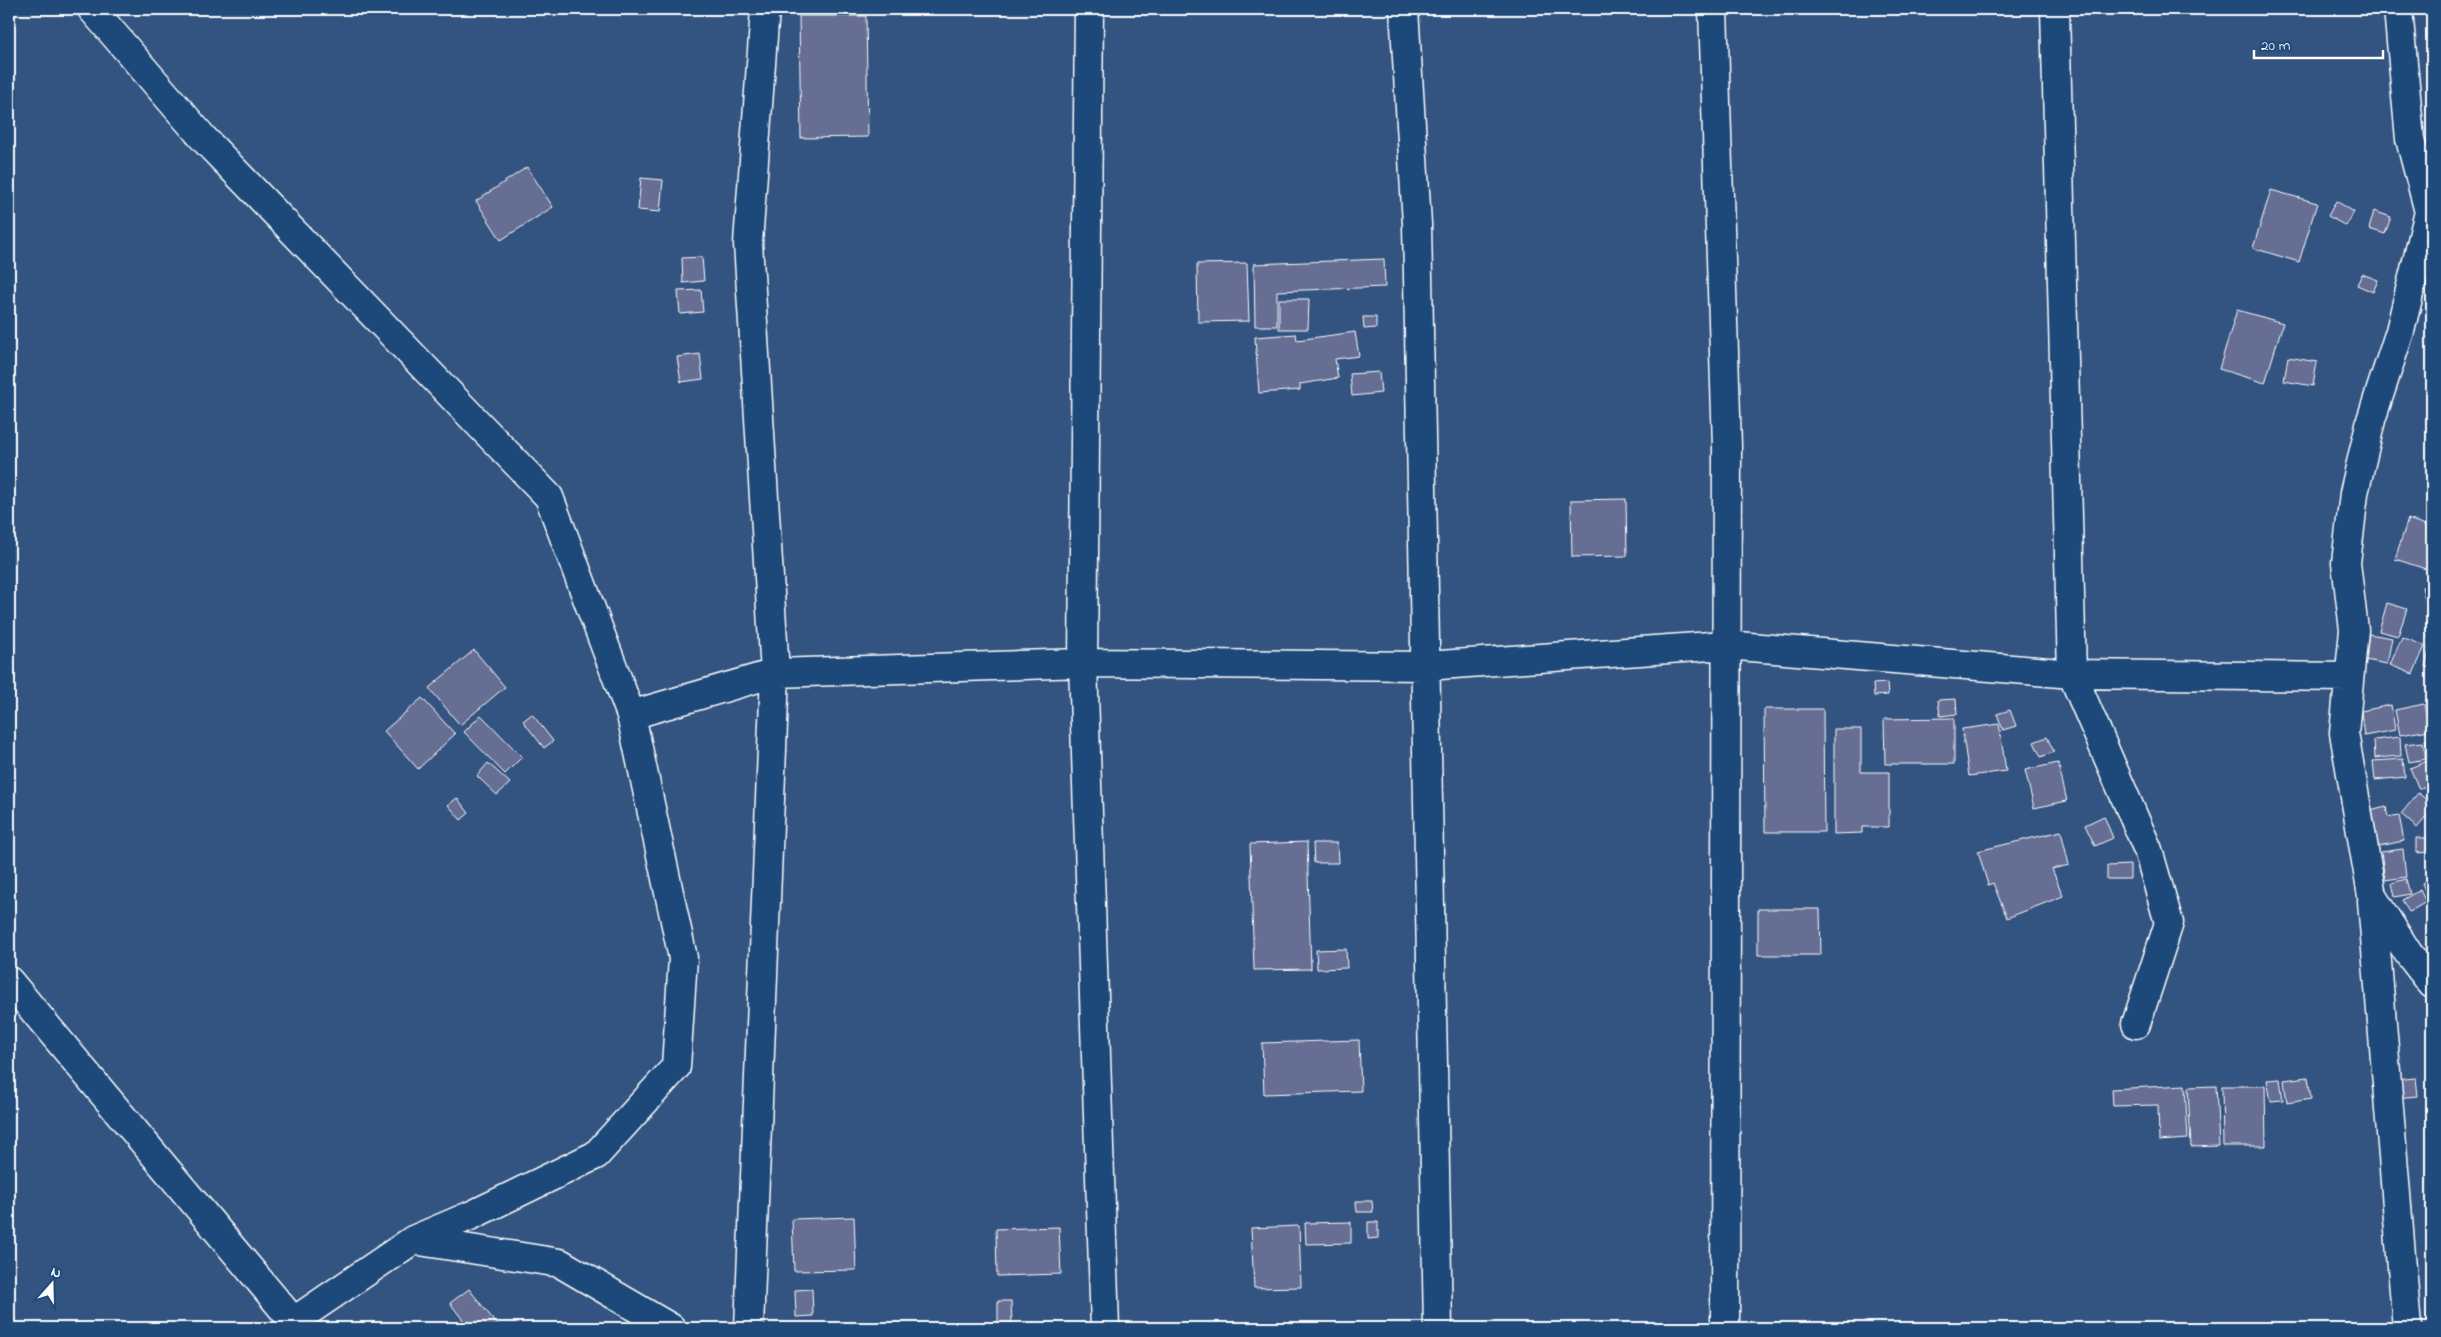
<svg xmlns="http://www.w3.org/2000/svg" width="2441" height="1337" viewBox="0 0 2441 1337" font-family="'Indie Flower',sans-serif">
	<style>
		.building { fill: #666e94; stroke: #fff }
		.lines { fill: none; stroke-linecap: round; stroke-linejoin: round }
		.street-casing { stroke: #fff; stroke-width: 31 }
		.street { stroke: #1f4a7a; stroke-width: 28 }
	</style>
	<rect width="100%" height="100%" fill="#335481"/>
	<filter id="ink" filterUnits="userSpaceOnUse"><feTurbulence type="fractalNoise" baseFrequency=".02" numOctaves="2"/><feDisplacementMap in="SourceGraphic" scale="10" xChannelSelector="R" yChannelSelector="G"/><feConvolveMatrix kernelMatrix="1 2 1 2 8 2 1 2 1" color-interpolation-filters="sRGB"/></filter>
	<g filter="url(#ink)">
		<path class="building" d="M799,16H866L868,137L801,138Z
			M527,167L553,207L501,240L476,201Z
			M641,178L663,180L660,212L638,210Z
			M2271,190L2317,203L2299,262L2253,248Z
			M2336,201L2354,212L2346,226L2328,216Z
			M2374,211L2391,217L2385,234L2369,229Z
			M702,257L704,281L683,283L682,258Z
			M1384,259L1385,287L1277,291V326H1255L1254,264Z
			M1247,263L1249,321L1198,322L1197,264Z
			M2362,274L2378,280L2373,292L2357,285Z
			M701,290L703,312L680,314L678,291Z
			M1279,299H1309L1308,329H1279Z
			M2237,310L2283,323L2265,383L2219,369Z
			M1363,317H1376V328L1364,329Z
			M1355,332L1359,356L1335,359L1338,378L1300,384V390L1259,393L1255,337L1296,334L1297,340Z
			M700,354L703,379L681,382L677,357Z
			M2288,357L2317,362L2313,386L2284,381Z
			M1379,372L1381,393L1352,396L1350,374Z
			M1626,499L1627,556L1572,557L1571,500Z
			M2408,519L2432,527V571L2395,559Z
			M2432,585V611L2428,612L2422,587Z
			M2387,603L2407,609L2398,636L2379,631Z
			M2430,620H2432V639L2428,638Z
			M2369,634L2392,638L2387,664L2365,660Z
			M2402,637L2425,646L2413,674L2390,665Z
			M2431,641H2432V668L2425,667Z
			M474,650L505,687L460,725L429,688Z
			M1887,683L1888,695L1874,696L1873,684Z
			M422,698L455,734L418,769L384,731Z
			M1956,699L1957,714L1940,716L1938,700Z
			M2424,704L2429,730L2400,735L2395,710Z
			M2391,705L2395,730L2364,736L2361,711Z
			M1764,709H1823L1824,832H1765Z
			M2010,710L2016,726L2003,730L1997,714Z
			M532,714L553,741L544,748L523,721Z
			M481,715L522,757L505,774L464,732Z
			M1954,718V764H1885L1884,719Z
			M1999,724L2006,771L1969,776L1962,729Z
			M1834,729H1861V772H1889V827H1862V833L1834,834Z
			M2047,737L2054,752L2041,757L2034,742Z
			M2400,737L2401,756L2375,758L2374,740Z
			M2432,738V760H2431L2425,740Z
			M2423,742L2426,759L2409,762L2405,744Z
			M2403,759L2405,777L2375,780L2373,761Z
			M2427,761L2432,772V783L2419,789L2410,768Z
			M488,763L510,783L497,795L477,776Z
			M2058,763L2067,801L2034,808L2025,770Z
			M2418,793L2432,804V810L2417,828L2401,814Z
			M457,798L469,813L461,820L448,805Z
			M2386,807L2388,817L2399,815L2404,841L2373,847L2366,812Z
			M2104,816L2113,838L2095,846L2085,825Z
			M2061,831L2069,865L2052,869L2063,896L2007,918L1993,883L1988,885L1978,851Z
			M2416,838H2429L2430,852L2416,853Z
			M1307,842L1311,969L1254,970L1250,844Z
			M1313,843H1337L1338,863H1314Z
			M2403,849L2406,877L2385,880L2381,852Z
			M2130,865V879H2107V866Z
			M2432,878V897L2428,898L2422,883Z
			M2406,879L2410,894L2395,897L2392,883Z
			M2420,890L2426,902L2409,912L2402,900Z
			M1758,909H1820L1821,955H1758Z
			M1346,949L1347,968L1317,969L1316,950Z
			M1359,1040L1361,1091L1264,1094L1262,1043Z
			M2308,1077L2311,1099L2287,1103L2284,1080Z
			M2416,1078L2418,1096L2395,1098L2393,1080Z
			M2280,1079L2283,1100L2271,1101L2267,1080Z
			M2185,1085L2188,1139L2159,1141L2158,1105L2113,1106L2112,1089Z
			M2216,1086L2219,1146L2191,1147L2188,1087Z
			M2222,1086H2265L2266,1146H2223Z
			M1356,1201H1372L1373,1212H1357Z
			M854,1217L856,1270L794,1271L792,1219Z
			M1351,1222V1243L1306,1244L1305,1223Z
			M1368,1222H1378V1238L1368,1239Z
			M1299,1226L1301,1287L1254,1288L1251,1228Z
			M1059,1227L1061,1274L997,1276L996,1229Z
			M469,1289L499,1327V1328H469L450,1303Z
			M812,1289L813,1316L796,1317L795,1290Z
			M998,1301H1011L1012,1324L998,1325Z"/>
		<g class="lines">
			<g class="street-casing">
				<path id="street" d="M92,9L204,139L549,497L631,715L683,958L676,1067L596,1155L472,1215L413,1240
					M1089,9L1083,663L1105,1328
					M1404,9L1417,224L1438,1328
					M1713,9L1727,446L1725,1328
					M2055,9L2072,674L2148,850L2169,923L2136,1024
					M2398,9L2410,139L2429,212L2400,331L2371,420L2354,493L2346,563L2354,630L2344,733L2372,896L2408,953L2432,984
					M631,715L775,673L1083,663L1426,666L1726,645L2072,674L2349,677
					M2372,901L2407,1328
					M9,981L299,1328
					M294,1321L413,1240L560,1263L671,1328
					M749,1328L775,673L748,243L765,9"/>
			</g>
			<use href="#street" class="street"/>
		</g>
	</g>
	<rect width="2441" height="1337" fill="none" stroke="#1f4a7a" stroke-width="30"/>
	<rect x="15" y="15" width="2411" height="1307" fill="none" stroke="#fff" stroke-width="2" filter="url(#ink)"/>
	<g transform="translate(52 1284) rotate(20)" stroke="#1f4a7a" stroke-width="4" paint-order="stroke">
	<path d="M0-4L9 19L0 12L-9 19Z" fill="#ffffff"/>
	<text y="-8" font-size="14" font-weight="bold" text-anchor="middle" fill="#ffffff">N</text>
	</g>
	<path d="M2254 50v8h129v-8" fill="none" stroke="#ffffff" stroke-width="2.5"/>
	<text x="2261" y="50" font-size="15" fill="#ffffff" stroke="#1f4a7a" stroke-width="4" paint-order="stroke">20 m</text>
</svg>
